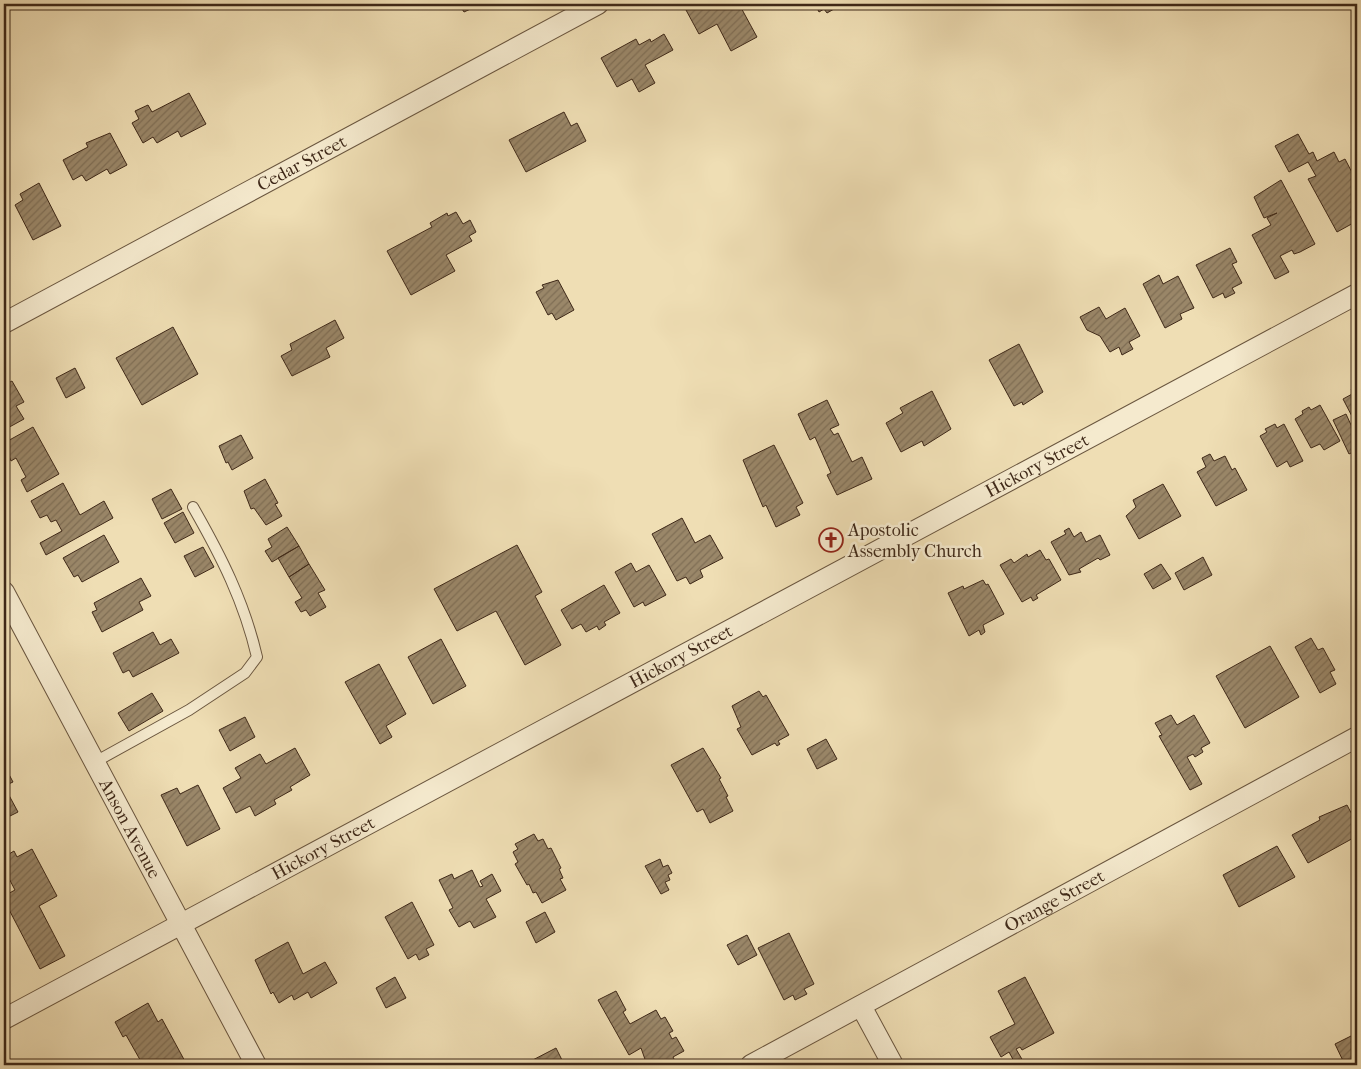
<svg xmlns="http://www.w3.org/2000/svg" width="1361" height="1069" viewBox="0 0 1361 1069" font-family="'IM FELL French Canon',serif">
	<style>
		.building { fill: url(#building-hatch); stroke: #3e2818 }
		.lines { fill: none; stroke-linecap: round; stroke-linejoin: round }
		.lane-casing { stroke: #6a563f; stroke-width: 12 }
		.street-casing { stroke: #6a563f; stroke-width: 22 }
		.lane { stroke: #f5eace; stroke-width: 10 }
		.street { stroke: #f5eace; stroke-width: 20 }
		.labels { text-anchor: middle; stroke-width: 5; stroke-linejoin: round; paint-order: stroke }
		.street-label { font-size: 18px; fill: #3e2818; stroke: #f5eace }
		.poi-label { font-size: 18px; fill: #3e2818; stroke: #f5eace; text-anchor: start }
	</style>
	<defs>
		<pattern id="building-hatch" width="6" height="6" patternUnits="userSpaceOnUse" patternTransform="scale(1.25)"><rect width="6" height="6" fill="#9a8769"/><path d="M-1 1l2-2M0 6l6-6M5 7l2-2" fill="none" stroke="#7f6e55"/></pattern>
	</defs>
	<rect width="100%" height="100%" fill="#efdeb4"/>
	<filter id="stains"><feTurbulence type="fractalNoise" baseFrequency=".004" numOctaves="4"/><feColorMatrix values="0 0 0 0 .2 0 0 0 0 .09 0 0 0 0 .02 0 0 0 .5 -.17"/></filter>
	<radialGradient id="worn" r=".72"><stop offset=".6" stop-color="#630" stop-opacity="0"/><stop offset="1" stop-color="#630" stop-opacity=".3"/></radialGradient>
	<path class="building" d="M459,4H476L477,6L464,12Z
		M697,4H739L757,37L731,51L717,24L699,34L686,10Z
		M815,4H832L834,9L827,13L824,9L819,12Z
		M664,34L673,50L645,65L655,83L639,92L632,79L617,87L601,58L636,39L639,45L650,39L651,42Z
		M189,93L206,124L181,137L178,131L157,143L153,137L143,143L132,123L139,119L135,111L148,105L152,112Z
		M564,112L571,126L577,123L586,141L526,172L509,140Z
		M110,133L127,165L110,174L107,169L86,181L82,175L73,180L63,160L88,147L86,143Z
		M1298,134L1309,154L1313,152L1317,161L1334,152L1339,162L1345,159L1357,182V221L1337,232L1308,179L1316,176L1308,162L1289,172L1275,146Z
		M1281,180L1315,244L1300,252L1294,254L1292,250L1280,256L1289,272L1275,279L1252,235L1271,225L1267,218L1277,213L1264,218L1254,197Z
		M39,183L61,226L33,240L15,205L23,200L20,194Z
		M456,212L463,224L470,220L476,232L469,236L472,241L446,255L455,271L411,295L387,251L432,227L430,223L447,213L448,216Z
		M1230,248L1237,262L1232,264L1242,283L1232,288L1235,293L1225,298L1223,293L1213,298L1196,265Z
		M1159,275L1163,284L1178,276L1194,308L1180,314L1182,319L1165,328L1143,284Z
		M558,280L574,310L556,320L552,313L548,315L536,292L544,288L542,285Z
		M1099,307L1106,319L1125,308L1140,336L1129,342L1133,349L1122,355L1119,347L1110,352L1100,336L1087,330L1080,317Z
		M335,320L344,338L326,348L330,357L292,376L281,356L292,350L290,344Z
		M173,327L198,374L142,405L116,358Z
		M1019,344L1043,392L1023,405L1022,402L1014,406L989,360Z
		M75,368L85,388L66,398L56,378Z
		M4,381L6,384L12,381L24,402L16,406L24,419L4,430Z
		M1357,386V426L1343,399L1354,393L1351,389Z
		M932,391L951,429L924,446L922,441L901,452L886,423L903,413L900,408Z
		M827,400L839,425L830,429L834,435L838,433L852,462L862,457L872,479L837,495L827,475L831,473L815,437L810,440L798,414Z
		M1320,405L1340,441L1324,450L1320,444L1311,448L1295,419L1303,414L1302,411L1309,407L1311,410Z
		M1346,414L1357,438V450L1349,454L1333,420Z
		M1275,424L1277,428L1284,424L1303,461L1290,467L1287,461L1277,467L1260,436L1267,432L1265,429Z
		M33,427L59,474L27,492L21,480L26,477L16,458L11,461L4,443Z
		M241,435L253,458L232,470L228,462L226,463L219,446Z
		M774,445L803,503L796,507L800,515L776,527L766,505L763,507L743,460Z
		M1210,454L1214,461L1225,456L1232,470L1235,468L1247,490L1216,506L1197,472L1206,467L1202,458Z
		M265,479L278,503L275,504L282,516L266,525L254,508L251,509L244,491Z
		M63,483L80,515L104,501L113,518L46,555L40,543L62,531L56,520L51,522L47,515L40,518L31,501Z
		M1163,484L1181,516L1139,539L1126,516L1136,507L1133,500Z
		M171,489L182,509L162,519L152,499Z
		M183,512L194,533L175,543L164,523Z
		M682,518L695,543L710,535L723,558L700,570L703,577L690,584L686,577L677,581L652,534Z
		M287,527L299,546L272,562L265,551L272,547L268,539Z
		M1069,528L1074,537L1081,532L1086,542L1100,535L1110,555L1100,560L1098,558L1079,569L1081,572L1069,575L1051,542L1066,534L1064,531Z
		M104,535L119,562L82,582L78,575L74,577L63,558Z
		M517,545L542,592L535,596L561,645L525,665L496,611L457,631L434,589Z
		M299,546L309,564L289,577L278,558Z
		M203,547L214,567L195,577L184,556Z
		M1040,550L1046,560L1049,559L1061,580L1036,595L1038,598L1033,601L1031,597L1022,602L1000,565L1011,559L1014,563L1027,554L1028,557Z
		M1203,557L1212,575L1184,590L1175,573Z
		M631,563L636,572L649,565L666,595L645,606L643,602L634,607L615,572Z
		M309,564L325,590L318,593L326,607L310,616L306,610L301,612L295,602L302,598L289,577Z
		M1161,564L1171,579L1153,589L1144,574Z
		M141,578L151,596L139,602L143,610L102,632L92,612L97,610L94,603Z
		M983,580L986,585L988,584L1004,614L983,625L985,632L981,635L979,630L969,636L948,593L963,586L964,589Z
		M604,585L620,613L604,622L606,625L599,630L597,626L586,632L581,624L572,629L561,610Z
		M153,632L160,645L171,639L179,653L133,677L129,670L123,673L113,653Z
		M1311,638L1318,650L1323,648L1335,670L1330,672L1336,684L1320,693L1295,647Z
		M441,639L466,686L433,704L408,657Z
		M1357,639V654L1352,641Z
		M1270,646L1299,697L1245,728L1216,676Z
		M379,664L406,714L386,726L392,737L380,744L345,682Z
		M759,691L763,697L766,695L789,735L778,741L780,744L777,746L775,743L752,755L737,729L741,727L732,706Z
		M152,693L163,711L129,731L118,713Z
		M1171,715L1177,725L1194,715L1210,743L1201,748L1203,752L1195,757L1193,754L1187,757L1202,784L1190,790L1159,736L1162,735L1155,723Z
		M245,717L255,737L230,751L219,730Z
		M826,739L837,759L817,769L807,749Z
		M295,748L310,775L290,787L292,790L274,800L276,804L255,816L250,806L236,813L223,788L241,778L235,768L260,754L266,764Z
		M703,748L721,778L719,779L728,796L726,797L733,811L710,823L703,809L697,812L671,765Z
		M4,765L13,782L4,786L18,812L4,819Z
		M198,785L220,829L187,846L161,795L177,788L180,794Z
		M1347,805L1357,824V836L1308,863L1292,835L1320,820L1319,817Z
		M534,834L538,841L543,839L548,849L551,848L561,868L559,869L563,878L560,879L566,890L542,903L536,892L533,893L529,884L527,885L515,864L518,862L513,852L518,849L515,844Z
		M1277,846L1295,877L1239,907L1223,875Z
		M32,849L57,896L39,906L65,956L40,969L4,900V896L15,890L4,869V857L14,851L17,857Z
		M660,859L663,867L668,865L672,873L668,875L670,880L665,882L669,890L661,894L645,866Z
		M472,870L480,887L483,886L480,881L492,874L501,891L486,899L496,917L474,928L470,921L459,927L449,910L453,908L439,880L452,874L454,879Z
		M412,902L434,945L426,949L429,955L419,960L416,954L408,959L385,917Z
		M545,912L555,932L536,943L526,922Z
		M789,933L814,984L804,989L807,994L795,1000L793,995L784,1000L758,948Z
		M747,935L757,955L738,965L727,945Z
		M288,942L303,974L325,962L337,983L311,998L308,992L294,1000L292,995L279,1003L273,992L271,994L255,960Z
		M395,977L406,998L386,1008L376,988Z
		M1025,977L1054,1033L1022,1050L1020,1047L1016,1049L1023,1061L1016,1065L1009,1052L1001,1057L990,1037L1015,1024L998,991Z
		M616,991L626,1010L623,1012L630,1024L656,1010L661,1019L665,1017L673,1031L669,1033L672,1039L676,1037L684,1051L673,1057L675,1061L667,1065H661L660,1063L647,1065L641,1048L629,1055L598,1000Z
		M148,1003L158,1022L162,1019L187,1065H143L126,1035L123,1037L115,1022Z
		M1357,1033V1065H1345L1335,1044Z
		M556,1048L564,1064L562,1065H528L527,1063Z"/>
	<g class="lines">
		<g class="lane-casing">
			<path id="lane" d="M95,762L189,710L245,673L257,657C244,601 221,556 193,507"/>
		</g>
		<g class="street-casing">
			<g id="street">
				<path id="s1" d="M4,323L598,4"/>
				<path id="s2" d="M4,592L256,1065"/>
				<path d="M861,1006L893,1065"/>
				<path id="s3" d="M4,1019L1357,294"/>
				<path id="s4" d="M751,1065L1357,737"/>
			</g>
		</g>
		<use href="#lane" class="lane"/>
		<use href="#street" class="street"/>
	</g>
	<defs>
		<g id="church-ring" transform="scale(1.25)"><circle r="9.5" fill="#f5eace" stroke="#8f2418" stroke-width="1.5"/><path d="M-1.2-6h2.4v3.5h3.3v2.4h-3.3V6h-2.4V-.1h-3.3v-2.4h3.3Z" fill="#8f2418"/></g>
	</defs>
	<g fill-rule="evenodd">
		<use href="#church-ring" x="831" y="540"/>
	</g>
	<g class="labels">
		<g class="street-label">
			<text dy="6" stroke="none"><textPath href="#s1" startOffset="338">Cedar Street</textPath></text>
			<text dy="6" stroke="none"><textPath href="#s3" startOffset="1172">Hickory Street</textPath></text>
			<text dy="6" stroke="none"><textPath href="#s3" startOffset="768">Hickory Street</textPath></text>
			<text dy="6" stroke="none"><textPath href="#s2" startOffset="268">Anson Avenue</textPath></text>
			<text dy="6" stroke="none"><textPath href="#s3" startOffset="362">Hickory Street</textPath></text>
			<text dy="6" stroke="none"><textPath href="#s4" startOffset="345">Orange Street</textPath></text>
		</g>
		<g class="poi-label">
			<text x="848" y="536">Apostolic<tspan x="848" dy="21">Assembly Church</tspan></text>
		</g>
	</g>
	<rect width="1361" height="1069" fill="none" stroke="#efdeb4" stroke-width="20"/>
	<rect x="5" y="5" width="1351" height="1059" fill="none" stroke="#3e2818" stroke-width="2.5"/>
	<rect x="10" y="10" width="1341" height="1049" fill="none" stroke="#3e2818"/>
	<rect width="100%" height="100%" filter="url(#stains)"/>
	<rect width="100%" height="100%" fill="url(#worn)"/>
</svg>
